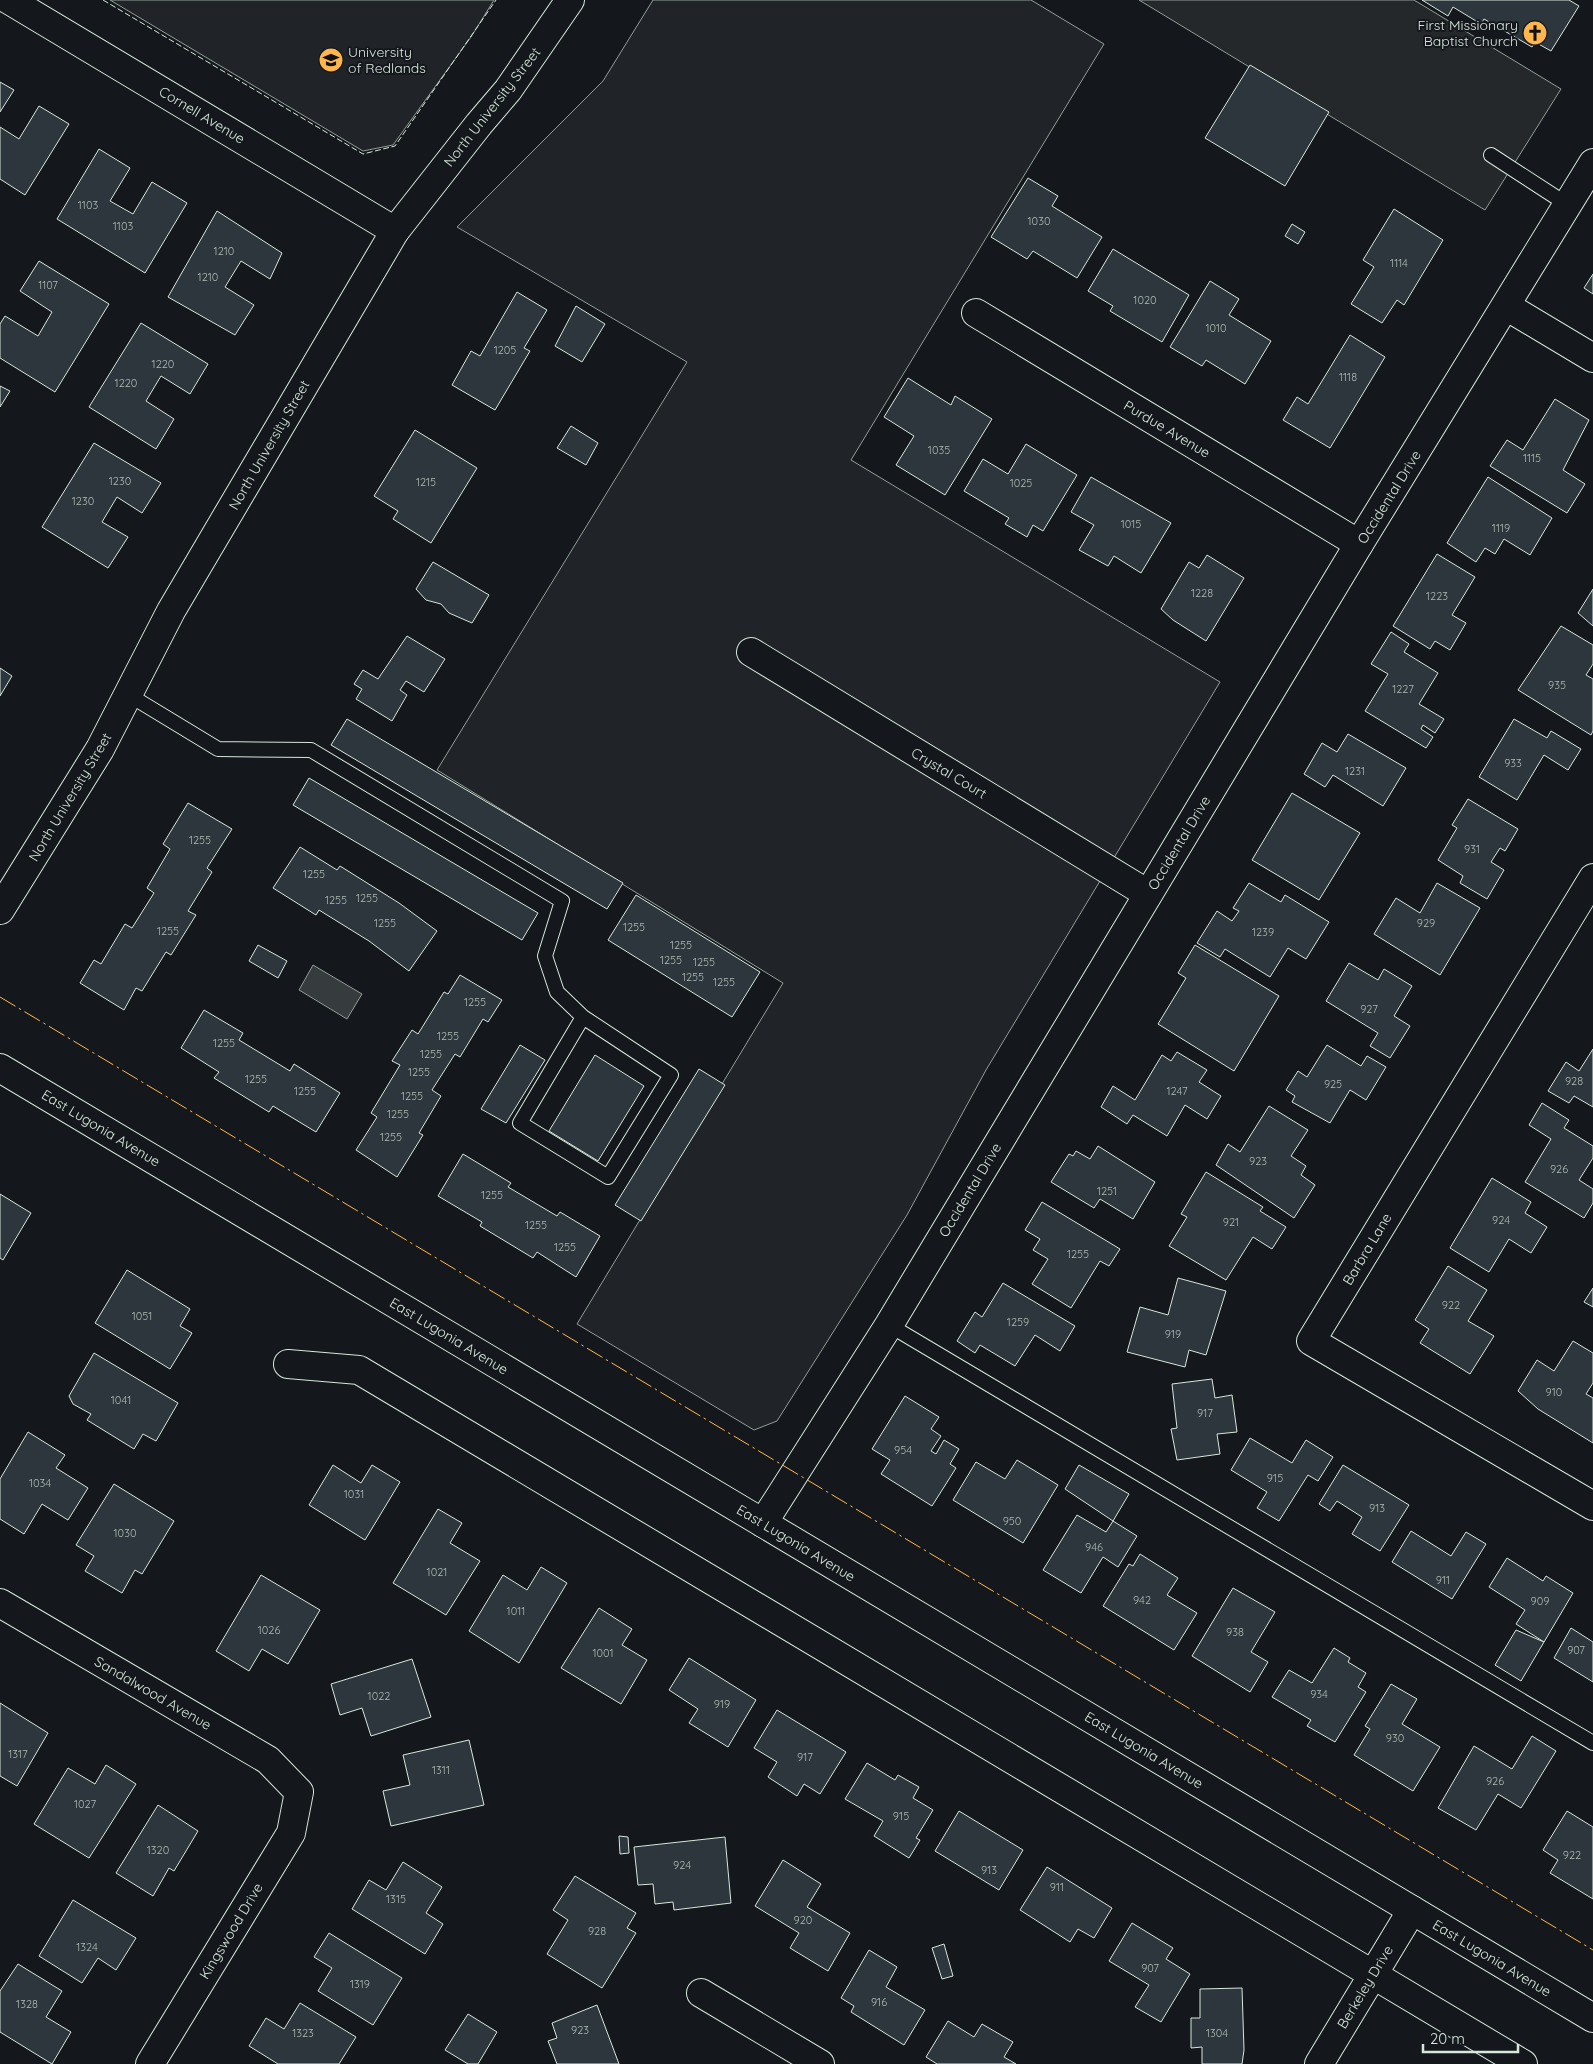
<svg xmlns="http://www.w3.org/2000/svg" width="1593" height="2064" font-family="Quicksand,sans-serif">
	<rect width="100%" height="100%" fill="#14181c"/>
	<g fill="#202428" stroke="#939e99">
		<path d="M110 0H494L471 37 393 145 363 151Z"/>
		<path d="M653 0H1031L1104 44 851 460 1220 682 986 1070 907 1215 777 1421 754 1430 577 1324 783 983 437 770 687 362 457 227 603 81Z"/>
	</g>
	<path fill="#24282b" stroke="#939e99" d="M1139 0H1414L1561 89 1485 210Z"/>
	<path fill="#363b3e" stroke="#939e99" d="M313 965 362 994 347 1019 299 990Z"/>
	<g fill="#2c363c" stroke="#d8e6dc">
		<path d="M1422 0H1569L1579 6 1551 51 1535 42 1532 47 1484 19 1481 24 1453 7 1448 16Z"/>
		<path d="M1250 65 1329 112 1285 186 1205 138Z"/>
		<path d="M0 82 14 90 0 112Z"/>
		<path d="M39 106 69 124 25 195 0 179V127L19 139Z"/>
		<path d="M99 149 130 168 110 201 133 214 152 182 187 203 145 273 57 219Z"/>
		<path d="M1028 178 1058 196 1052 206 1102 237 1077 278 1033 251 1027 259 991 237Z"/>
		<path d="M1394 209 1443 240 1404 305 1397 300 1382 323 1351 304 1374 267 1363 260Z"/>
		<path d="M217 211 282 253 270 279 241 261 225 287 254 305 235 335 168 297Z"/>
		<path d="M1292 224 1305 232 1298 244 1285 236Z"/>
		<path d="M1113 249 1189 295 1162 342 1110 311 1113 306 1088 291Z"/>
		<path d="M39 261 109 304 55 392 0 358V324L5 316 38 336 52 312 20 291Z"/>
		<path d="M1593 274V294L1584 288Z"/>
		<path d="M1210 281 1239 299 1229 315 1271 341 1245 384 1206 360 1202 366 1170 347Z"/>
		<path d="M517 292 547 310 524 348 530 351 495 410 452 385 471 351 480 356Z"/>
		<path d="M576 306 605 324 582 362 555 346Z"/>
		<path d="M141 323 208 364 190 394 161 376 146 401 174 419 156 449 89 407Z"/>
		<path d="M1350 335 1385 357 1330 448 1283 420 1297 397 1308 404Z"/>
		<path d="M908 378 951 405 955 396 992 419 945 495 896 465 914 436 884 417Z"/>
		<path d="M0 386 10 391 0 407Z"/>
		<path d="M1555 399 1589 420 1563 470 1585 484 1567 513 1490 466 1507 440 1523 450Z"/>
		<path d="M571 426 598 443 586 465 557 448Z"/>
		<path d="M415 430 477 468 431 543 393 519 398 511 374 496Z"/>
		<path d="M94 443 161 483 142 513 117 497 102 522 128 537 108 568 42 527Z"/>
		<path d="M1026 444 1077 475 1043 531 1033 525 1027 537 1005 524 1009 518 964 491 983 459 1008 474Z"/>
		<path d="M1091 477 1171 523 1141 573 1114 556 1108 566 1079 550 1094 525 1071 512Z"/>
		<path d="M1488 477 1552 518 1530 555 1504 539 1495 554 1485 548 1476 562 1447 543Z"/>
		<path d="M1437 554 1475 577 1452 615 1466 623 1450 650 1435 641 1430 649 1393 626Z"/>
		<path d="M1207 555 1244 578 1206 641 1173 620 1161 609 1189 562 1199 568Z"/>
		<path d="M433 562 489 595 472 623 449 613 441 604 426 600 416 589Z"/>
		<path d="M1593 589V626L1578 613Z"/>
		<path d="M1561 626 1593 645V664L1586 675 1593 679V731L1591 735 1518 690Z"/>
		<path d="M1391 632 1409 644 1404 652 1438 673 1419 704 1444 719 1435 733 1423 725 1421 729 1433 737 1426 748 1365 711 1388 674 1371 664Z"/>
		<path d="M407 636 445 659 424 692 406 681 400 690 407 695 392 721 356 699 362 689 354 684 363 670 378 679Z"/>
		<path d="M0 668 12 676 0 696Z"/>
		<path d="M347 719 623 883 607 909 331 745Z"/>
		<path d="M1514 719 1547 738 1551 731 1581 749 1568 770 1544 755 1517 800 1479 777Z"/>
		<path d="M1348 734 1406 768 1383 806 1333 775 1325 787 1304 774 1322 743 1337 752Z"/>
		<path d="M309 778 538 913 522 940 293 805Z"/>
		<path d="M1292 793 1360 833 1319 900 1252 860Z"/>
		<path d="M1468 799 1518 829 1505 851 1500 848 1491 862 1504 870 1487 899 1460 883 1463 876 1438 860 1457 828 1452 825Z"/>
		<path d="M188 803 232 829 207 868 212 872 188 911 196 915 171 955 166 952 142 991 136 988 124 1010 80 983 94 960 101 964 125 924 132 928 154 893 147 888 170 849 163 844Z"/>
		<path d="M300 847 337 870 340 866 399 903 437 931 409 971 369 941 319 910 316 915 273 888Z"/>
		<path d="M1249 883 1281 902 1285 895 1329 922 1306 959 1288 948 1270 977 1225 949 1220 957 1197 943 1217 911 1232 921 1239 911 1233 908Z"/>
		<path d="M1437 883 1480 908 1440 975 1374 934 1396 898 1420 913Z"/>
		<path d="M636 895 760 972 732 1017 608 940Z"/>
		<path d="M258 945 287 961 278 978 249 961Z"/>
		<path d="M1195 945 1279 996 1234 1071 1158 1024 1186 978 1178 973Z"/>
		<path d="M1349 963 1378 980 1384 969 1412 986 1394 1016 1410 1026 1390 1058 1370 1046 1378 1033 1326 1001Z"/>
		<path d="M460 975 502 1000 488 1022 483 1019 460 1057 455 1054 432 1090 441 1096 419 1133 423 1135 397 1177 356 1150 377 1117 371 1113 400 1065 392 1061 412 1030 418 1034 444 992 448 994Z"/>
		<path d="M204 1010 243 1033 239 1040 290 1071 294 1064 340 1093 316 1132 273 1106 269 1112 214 1078 219 1072 181 1048Z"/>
		<path d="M520 1045 545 1060 506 1123 481 1109Z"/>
		<path d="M1327 1045 1361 1066 1367 1056 1386 1067 1366 1100 1350 1090 1330 1123 1292 1102 1295 1096 1286 1090 1298 1071 1307 1077Z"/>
		<path d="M1593 1049V1107L1574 1096 1569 1103 1548 1091 1566 1062 1579 1071Z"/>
		<path d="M1177 1052 1207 1070 1199 1082 1221 1096 1207 1119 1185 1105 1167 1136 1133 1115 1127 1124 1101 1107 1113 1086 1135 1100 1162 1055 1171 1061Z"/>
		<path d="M595 1055 644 1086 598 1161 549 1131Z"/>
		<path d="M699 1069 725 1085 641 1221 615 1205Z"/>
		<path d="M1542 1103 1569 1120 1564 1128 1593 1146V1158L1579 1180 1593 1189V1203L1584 1218 1525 1182 1551 1139 1529 1125Z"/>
		<path d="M1269 1106 1308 1130 1291 1156 1306 1166 1301 1175 1315 1185 1294 1218 1216 1165 1228 1144 1240 1152Z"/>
		<path d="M1098 1146 1155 1182 1133 1219 1100 1199 1094 1208 1051 1182 1069 1154 1073 1156 1076 1151 1090 1159Z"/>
		<path d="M463 1154 511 1183 508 1187 557 1216 560 1212 600 1236 576 1277 537 1252 533 1258 480 1226 482 1222 438 1196Z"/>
		<path d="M1206 1172 1263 1207 1260 1211 1286 1227 1272 1249 1253 1237 1226 1280 1169 1246 1187 1217 1181 1214Z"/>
		<path d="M1492 1178 1531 1202 1525 1213 1547 1227 1531 1253 1509 1239 1489 1272 1450 1248Z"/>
		<path d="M0 1194 31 1213 3 1260 0 1258Z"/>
		<path d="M1042 1202 1120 1249 1109 1266 1100 1261 1071 1308 1032 1284 1048 1259 1033 1250 1040 1239 1025 1230Z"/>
		<path d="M1448 1266 1487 1290 1468 1321 1494 1336 1470 1374 1420 1343 1429 1329 1415 1320Z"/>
		<path d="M127 1270 190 1309 180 1326 192 1333 170 1369 95 1323Z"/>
		<path d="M1178 1278 1226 1291 1206 1355 1189 1350 1185 1367 1127 1352 1140 1307 1168 1315Z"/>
		<path d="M1003 1283 1075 1326 1060 1351 1035 1335 1015 1366 980 1345 975 1353 957 1341 975 1312 982 1317Z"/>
		<path d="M1593 1288V1307L1584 1302Z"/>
		<path d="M1573 1341 1593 1353V1383L1586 1394 1593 1398V1443L1538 1409 1518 1391 1537 1360 1554 1371Z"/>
		<path d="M94 1353 178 1403 156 1441 143 1434 134 1449 87 1420 91 1414 73 1404 69 1396Z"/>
		<path d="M1212 1379 1215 1398 1232 1395 1237 1432 1217 1434 1220 1454 1177 1460 1171 1429 1177 1428 1172 1384Z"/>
		<path d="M905 1396 939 1417 931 1429 941 1436 931 1451 936 1454 944 1440 959 1449 950 1464 956 1468 932 1506 881 1474 890 1460 872 1449Z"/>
		<path d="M28 1432 65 1455 56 1468 88 1488 68 1520 42 1504 24 1534 0 1519V1479Z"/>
		<path d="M1250 1438 1292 1463 1306 1440 1333 1457 1318 1481 1308 1475 1279 1521 1257 1508 1267 1492 1231 1470Z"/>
		<path d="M1017 1460 1058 1485 1023 1543 953 1500 976 1462 1005 1479Z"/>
		<path d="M333 1465 361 1483 372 1465 400 1482 365 1540 309 1505Z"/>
		<path d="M1079 1465 1129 1494 1113 1521 1065 1489Z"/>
		<path d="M1343 1465 1409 1505 1380 1551 1352 1534 1362 1517 1337 1501 1330 1511 1319 1504Z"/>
		<path d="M114 1484 174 1521 142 1574 135 1570 122 1593 85 1571 94 1556 76 1545Z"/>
		<path d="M438 1509 462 1523 450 1543 480 1561 446 1615 393 1583Z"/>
		<path d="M1077 1515 1106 1532 1113 1521 1137 1536 1118 1567 1103 1557 1081 1593 1043 1570Z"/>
		<path d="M1411 1531 1451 1556 1466 1532 1486 1544 1452 1599 1392 1562Z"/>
		<path d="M1140 1554 1178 1578 1167 1595 1197 1613 1174 1650 1103 1606 1129 1564 1133 1566Z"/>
		<path d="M1507 1558 1543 1581 1546 1576 1573 1593 1544 1642 1516 1624 1525 1610 1489 1587Z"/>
		<path d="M541 1567 567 1583 519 1663 469 1631 503 1575 527 1590Z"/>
		<path d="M261 1575 320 1610 288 1664 262 1649 249 1671 216 1651Z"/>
		<path d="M1233 1588 1275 1612 1251 1652 1268 1662 1250 1692 1192 1656Z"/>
		<path d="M599 1608 632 1629 622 1645 647 1660 621 1704 561 1668Z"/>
		<path d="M1571 1628 1593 1642V1682L1554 1658Z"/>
		<path d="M1516 1630 1544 1642 1521 1681 1495 1665Z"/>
		<path d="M1334 1648 1350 1658 1348 1662 1366 1673 1358 1687 1366 1692 1335 1742 1307 1726 1311 1720 1272 1697 1289 1670 1312 1683Z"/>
		<path d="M689 1658 756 1700 728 1747 689 1723 698 1709 669 1690Z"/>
		<path d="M412 1659 431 1717 371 1736 362 1708 340 1715 331 1684Z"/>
		<path d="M1391 1684 1417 1699 1402 1724 1440 1747 1413 1791 1354 1755 1370 1729 1365 1726Z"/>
		<path d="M0 1703 48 1733 17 1786 0 1776Z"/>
		<path d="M777 1710 846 1752 820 1794 804 1784 797 1796 768 1777 777 1762 754 1748Z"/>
		<path d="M1532 1736 1556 1751 1521 1808 1498 1794 1476 1830 1438 1808 1474 1746 1512 1769Z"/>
		<path d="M469 1740 484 1805 391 1826 383 1791 410 1785 403 1755Z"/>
		<path d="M867 1763 895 1780 898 1775 919 1787 913 1798 933 1810 916 1838 920 1840 909 1858 874 1836 883 1821 845 1799Z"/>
		<path d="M106 1765 136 1784 89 1858 34 1824 68 1768 95 1784Z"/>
		<path d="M158 1805 198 1831 174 1871 169 1868 153 1896 116 1873Z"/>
		<path d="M959 1811 1023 1850 999 1890 935 1851Z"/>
		<path d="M1567 1811 1593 1827V1899L1550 1873 1558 1860 1543 1850Z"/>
		<path d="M619 1836 628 1837 629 1853 620 1854Z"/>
		<path d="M725 1837 731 1903 674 1910 673 1902 655 1904 653 1884 638 1885 634 1847Z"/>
		<path d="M783 1860 821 1884 807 1907 850 1933 828 1971 790 1948 799 1933 755 1906Z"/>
		<path d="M403 1862 442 1887 426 1913 443 1924 425 1954 352 1909 369 1880 386 1890Z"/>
		<path d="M1047 1867 1112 1908 1094 1938 1078 1929 1070 1942 1020 1910Z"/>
		<path d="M575 1876 636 1913 627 1928 636 1933 602 1988 547 1954 568 1920 553 1910Z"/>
		<path d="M73 1900 136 1938 116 1970 98 1958 82 1983 39 1956Z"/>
		<path d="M1132 1923 1173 1948 1166 1959 1190 1974 1161 2022 1135 2007 1149 1985 1109 1961Z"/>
		<path d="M329 1933 402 1978 373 2025 318 1991 332 1968 314 1957Z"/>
		<path d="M944 1944 953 1976 942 1979 932 1948Z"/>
		<path d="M869 1950 897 1967 886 1987 925 2010 904 2045 851 2012 854 2006 841 1998Z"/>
		<path d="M18 1964 62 1991 46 2017 71 2032 52 2064 0 2032V1991Z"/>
		<path d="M1242 1988 1244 2050 1242 2064H1202V2047L1191 2048V2018H1200V1989Z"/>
		<path d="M300 2003 356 2037 339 2064H278L249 2046 266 2018 284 2029Z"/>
		<path d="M597 2005 619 2064H557L548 2041 557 2038 552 2023Z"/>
		<path d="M468 2014 497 2032 478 2064H468L445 2050Z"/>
		<path d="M948 2021 974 2037 982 2024 1013 2042 1004 2057 1016 2064H937L926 2057Z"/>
	</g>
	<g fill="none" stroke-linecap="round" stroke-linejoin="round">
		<defs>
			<g id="lane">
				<path d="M1491 155 1568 205"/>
				<path d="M129 695 218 749 311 750 562 901 545 956 557 992 583 1017 520 1123 608 1177 671 1075 583 1017"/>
				<path d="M889 1325 1593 1743"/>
			</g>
			<g id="street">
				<path d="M9 0 395 231"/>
				<path d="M1506 306 1593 358"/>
				<path d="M976 313 1359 544"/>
				<path d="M751 652 1148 894"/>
				<path d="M1593 878 1311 1341 1593 1506"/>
				<path d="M288 1364 359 1370 1523 2064"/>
				<path d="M763 1523 889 1325 1359 544 1593 163"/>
				<path d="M0 1603 268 1760 299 1792 291 1833 150 2064"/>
				<path d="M701 1993 820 2064"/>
				<path d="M1319 2064 1412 1910"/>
			</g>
			<g id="secondary">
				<path d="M0 910 100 749 171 611 395 231 479 124 508 90 570 0"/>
				<path d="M0 1068 1593 2018"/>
			</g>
		</defs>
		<use href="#lane" stroke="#d8e6dc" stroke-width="16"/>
		<use href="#street" stroke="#d8e6dc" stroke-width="30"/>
		<use href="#secondary" stroke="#d8e6dc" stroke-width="30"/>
		<use href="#lane" stroke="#14181c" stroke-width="14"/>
		<use href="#street" stroke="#14181c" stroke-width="28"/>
		<use href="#secondary" stroke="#14181c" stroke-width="28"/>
		<path stroke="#d8e6dc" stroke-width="1" stroke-dasharray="6 2.5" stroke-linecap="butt" d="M103 0 363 154 395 146 496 0"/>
		<path stroke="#ffb74d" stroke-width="1" stroke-dasharray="18 4 2.5 4" stroke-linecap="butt" d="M0 997 1593 1950"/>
	</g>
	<defs>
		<symbol id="church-disc" viewBox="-11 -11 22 22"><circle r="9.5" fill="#ffb74d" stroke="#14181c"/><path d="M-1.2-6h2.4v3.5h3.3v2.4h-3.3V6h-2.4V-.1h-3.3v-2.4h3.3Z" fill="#111"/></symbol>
		<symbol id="university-disc" viewBox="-11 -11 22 22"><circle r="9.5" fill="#ffb74d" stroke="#14181c"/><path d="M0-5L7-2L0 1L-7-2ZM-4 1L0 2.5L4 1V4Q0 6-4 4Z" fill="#111"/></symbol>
	</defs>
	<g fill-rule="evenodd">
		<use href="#church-disc" x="1521" y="19" width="28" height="28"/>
		<use href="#university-disc" x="317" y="46" width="28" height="28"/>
	</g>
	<g text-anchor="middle" stroke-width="4" stroke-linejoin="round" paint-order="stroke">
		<g font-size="11" fill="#adbab4">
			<text x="88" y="209">1103</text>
			<text x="1039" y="225">1030</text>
			<text x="123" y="230">1103</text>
			<text x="224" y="255">1210</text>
			<text x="1399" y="267">1114</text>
			<text x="208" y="281">1210</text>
			<text x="48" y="289">1107</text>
			<text x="1145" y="304">1020</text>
			<text x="1216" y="332">1010</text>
			<text x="505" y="354">1205</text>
			<text x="163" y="368">1220</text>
			<text x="1348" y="381">1118</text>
			<text x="126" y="387">1220</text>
			<text x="939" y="454">1035</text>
			<text x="1532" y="462">1115</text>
			<text x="120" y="485">1230</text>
			<text x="426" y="486">1215</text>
			<text x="1021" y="487">1025</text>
			<text x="83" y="505">1230</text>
			<text x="1131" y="528">1015</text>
			<text x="1501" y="532">1119</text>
			<text x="1202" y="597">1228</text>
			<text x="1437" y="600">1223</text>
			<text x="1557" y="689">935</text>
			<text x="1403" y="693">1227</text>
			<text x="1513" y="767">933</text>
			<text x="1355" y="775">1231</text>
			<text x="200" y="844">1255</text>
			<text x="1472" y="853">931</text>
			<text x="314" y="878">1255</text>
			<text x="367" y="902">1255</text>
			<text x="336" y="904">1255</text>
			<text x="385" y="927">1255</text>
			<text x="1426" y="927">929</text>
			<text x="634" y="931">1255</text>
			<text x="168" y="935">1255</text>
			<text x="1263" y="936">1239</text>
			<text x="681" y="949">1255</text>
			<text x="671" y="964">1255</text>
			<text x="704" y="966">1255</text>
			<text x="693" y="981">1255</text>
			<text x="724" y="986">1255</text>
			<text x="475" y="1006">1255</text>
			<text x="1369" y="1013">927</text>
			<text x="448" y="1040">1255</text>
			<text x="224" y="1047">1255</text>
			<text x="431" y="1058">1255</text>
			<text x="419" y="1076">1255</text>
			<text x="256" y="1083">1255</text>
			<text x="1574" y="1085">928</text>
			<text x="1333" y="1088">925</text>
			<text x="305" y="1095">1255</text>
			<text x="1177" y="1095">1247</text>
			<text x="412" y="1100">1255</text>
			<text x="398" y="1118">1255</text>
			<text x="391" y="1141">1255</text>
			<text x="1258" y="1165">923</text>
			<text x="1559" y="1173">926</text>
			<text x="1107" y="1195">1251</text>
			<text x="492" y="1199">1255</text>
			<text x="1501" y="1224">924</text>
			<text x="1231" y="1226">921</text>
			<text x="536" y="1229">1255</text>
			<text x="565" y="1251">1255</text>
			<text x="1078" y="1258">1255</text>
			<text x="1451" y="1309">922</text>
			<text x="142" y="1320">1051</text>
			<text x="1018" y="1326">1259</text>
			<text x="1173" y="1338">919</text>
			<text x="1554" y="1396">910</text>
			<text x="121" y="1404">1041</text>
			<text x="1205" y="1417">917</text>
			<text x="903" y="1454">954</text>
			<text x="1275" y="1482">915</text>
			<text x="40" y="1487">1034</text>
			<text x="354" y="1498">1031</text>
			<text x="1377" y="1512">913</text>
			<text x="1012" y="1525">950</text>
			<text x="125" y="1537">1030</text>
			<text x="1094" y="1551">946</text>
			<text x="437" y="1576">1021</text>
			<text x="1443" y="1584">911</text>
			<text x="1142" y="1604">942</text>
			<text x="1540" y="1605">909</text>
			<text x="516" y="1615">1011</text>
			<text x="269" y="1634">1026</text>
			<text x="1235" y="1636">938</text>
			<text x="1576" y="1654">907</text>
			<text x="603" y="1657">1001</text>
			<text x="1319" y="1698">934</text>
			<text x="379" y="1700">1022</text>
			<text x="722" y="1708">919</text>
			<text x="1395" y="1742">930</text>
			<text x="18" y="1758">1317</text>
			<text x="805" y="1761">917</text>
			<text x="441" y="1774">1311</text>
			<text x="1495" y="1785">926</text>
			<text x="85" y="1808">1027</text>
			<text x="901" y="1820">915</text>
			<text x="158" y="1854">1320</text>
			<text x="1572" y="1859">922</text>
			<text x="682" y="1869">924</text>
			<text x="989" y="1874">913</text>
			<text x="1057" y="1891">911</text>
			<text x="396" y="1903">1315</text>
			<text x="803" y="1924">920</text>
			<text x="597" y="1935">928</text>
			<text x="87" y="1951">1324</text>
			<text x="1150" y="1972">907</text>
			<text x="360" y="1988">1319</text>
			<text x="879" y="2006">916</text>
			<text x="27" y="2008">1328</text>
			<text x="580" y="2034">923</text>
			<text x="303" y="2037">1323</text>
			<text x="1217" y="2037">1304</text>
		</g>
		<g font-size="14" fill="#d8e6dc" stroke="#14181c" text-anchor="end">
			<text x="1518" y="30">First Missionary<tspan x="1518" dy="16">Baptist Church</tspan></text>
			<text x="348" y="57" text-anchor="start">University<tspan x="348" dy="16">of Redlands</tspan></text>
		</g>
		<g font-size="14" fill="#d8e6dc" stroke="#14181c">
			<text transform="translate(492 107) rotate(-52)" y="5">North University Street</text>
			<text transform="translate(202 115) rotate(31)" y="5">Cornell Avenue</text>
			<text transform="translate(1167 429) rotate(31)" y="5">Purdue Avenue</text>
			<text transform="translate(269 445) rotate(-60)" y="5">North University Street</text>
			<text transform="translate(1389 497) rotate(-58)" y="5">Occidental Drive</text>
			<text transform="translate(949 773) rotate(31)" y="5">Crystal Court</text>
			<text transform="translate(70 797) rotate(-59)" y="5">North University Street</text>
			<text transform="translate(1179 843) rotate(-59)" y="5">Occidental Drive</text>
			<text transform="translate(101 1128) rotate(31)" y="5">East Lugonia Avenue</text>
			<text transform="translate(970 1190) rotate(-59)" y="5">Occidental Drive</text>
			<text transform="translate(1367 1249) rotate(-59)" y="5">Barbra Lane</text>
			<text transform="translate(449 1336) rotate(31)" y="5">East Lugonia Avenue</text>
			<text transform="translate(796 1543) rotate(31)" y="5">East Lugonia Avenue</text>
			<text transform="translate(153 1693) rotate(30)" y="5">Sandalwood Avenue</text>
			<text transform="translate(1144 1750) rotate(31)" y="5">East Lugonia Avenue</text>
			<text transform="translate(231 1931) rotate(-59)" y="5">Kingswood Drive</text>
			<text transform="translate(1492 1958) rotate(31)" y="5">East Lugonia Avenue</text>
			<text transform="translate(1365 1987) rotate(-59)" y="5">Berkeley Drive</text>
		</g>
	</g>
	<path d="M1423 2044v8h95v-8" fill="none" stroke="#d8e6dc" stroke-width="2.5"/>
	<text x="1430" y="2044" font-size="15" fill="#d8e6dc" stroke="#14181c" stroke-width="4" paint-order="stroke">20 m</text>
</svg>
